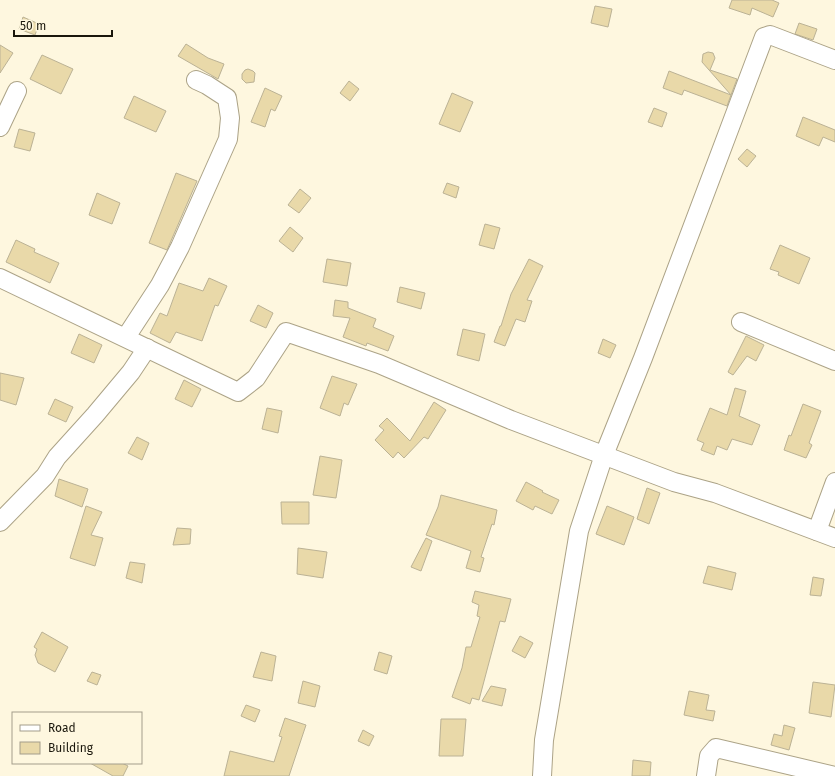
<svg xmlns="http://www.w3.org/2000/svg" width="835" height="776" font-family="'Fira Sans',sans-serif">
	<rect width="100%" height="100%" fill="#fef7df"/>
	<g fill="#e9d9a9" stroke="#bbb295">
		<path d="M732 0H772L779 3 773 17 752 8 750 15 729 8Z"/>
		<path d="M595 6 612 9 608 27 591 23Z"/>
		<path d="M23 17 39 24 35 35 19 29Z"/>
		<path d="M799 23 817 29 813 40 795 34Z"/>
		<path d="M186 44 208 58 224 64 218 79 178 56Z"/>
		<path d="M0 45 13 53 0 73Z"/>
		<path d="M708 52 713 53 715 58 710 70 737 79 731 95 702 62 703 54Z"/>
		<path d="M42 55 73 69 61 94 30 79Z"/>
		<path d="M248 69 253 71 255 73 254 82 246 83 242 79V74L245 70Z"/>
		<path d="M669 71 731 95 727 106 684 90 682 95 663 88Z"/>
		<path d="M349 81 359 89 350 101 340 93Z"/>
		<path d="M265 88 282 96 275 111 271 109 265 127 251 122Z"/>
		<path d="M452 93 473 102 460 132 439 124Z"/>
		<path d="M134 96 166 111 156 132 124 118Z"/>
		<path d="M654 108 667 113 662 127 648 122Z"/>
		<path d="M803 117 835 130V142L823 137 819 146 796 136Z"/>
		<path d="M19 129 35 133 30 151 14 147Z"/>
		<path d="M747 149 756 156 747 167 738 159Z"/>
		<path d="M176 173 197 181 167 250 149 243Z"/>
		<path d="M447 183 459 187 456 198 443 193Z"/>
		<path d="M300 189 311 198 299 213 288 205Z"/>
		<path d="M97 193 120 203 112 224 89 215Z"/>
		<path d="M485 224 500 228 494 249 479 245Z"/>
		<path d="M290 227 303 238 293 252 279 241Z"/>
		<path d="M16 240 35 249 34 252 59 263 50 283 6 262Z"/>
		<path d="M780 245 810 258 799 284 778 275 779 272 770 269Z"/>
		<path d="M327 259 351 263 347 286 323 282Z"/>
		<path d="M529 259 543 266 527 300 532 301 525 322 516 319 505 346 494 342 500 326H501L511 294Z"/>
		<path d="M209 278 227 286 218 306 215 305 202 341 176 332 170 343 150 333 160 313 167 316 179 283 203 291Z"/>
		<path d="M400 287 425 293 421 309 397 302Z"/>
		<path d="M335 300 348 302V308L376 319 373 327 394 336 388 351 367 343 366 346 343 337 350 318 333 316Z"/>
		<path d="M258 305 273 313 266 328 250 321Z"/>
		<path d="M463 329 485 334 479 361 457 355Z"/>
		<path d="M79 334 102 345 94 363 71 353Z"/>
		<path d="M746 336 764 345 756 361 747 356 733 375 728 372Z"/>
		<path d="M603 339 616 345 610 358 598 353Z"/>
		<path d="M0 373 24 378 16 405 0 400Z"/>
		<path d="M332 376 357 384 348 405 344 403 340 416 320 408Z"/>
		<path d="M184 380 201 389 192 407 175 399Z"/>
		<path d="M735 388 746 391 739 416 760 425 752 445 732 439 727 450 717 446 714 455 701 450 704 443 697 440 710 408 727 415Z"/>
		<path d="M55 399 73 407 66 422 48 414Z"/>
		<path d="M434 402 446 410 428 439 424 437 404 458 398 452 393 458 375 440 384 430 379 426 387 418 410 441Z"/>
		<path d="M803 404 821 411 809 443 812 445 806 458 784 450 789 435 791 436Z"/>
		<path d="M267 408 282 411 278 433 262 429Z"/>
		<path d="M137 437 149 443 142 460 128 453Z"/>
		<path d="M320 456 342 460 336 498 313 495Z"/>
		<path d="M59 479 88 489 82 507 55 496Z"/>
		<path d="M526 482 543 491 542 492 559 500 552 514 535 506 533 510 516 501Z"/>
		<path d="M647 488 660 493 649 524 637 519Z"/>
		<path d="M441 495 497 510 494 525 492 524 481 557 484 558 480 572 466 568 471 551 426 535 438 507Z"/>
		<path d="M281 502H309V524H282Z"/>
		<path d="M86 506 102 512 91 535 103 538 95 566 70 558Z"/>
		<path d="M607 506 634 517 624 545 596 534Z"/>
		<path d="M177 528 191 529 190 544 173 545Z"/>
		<path d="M426 538 432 541 421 571 411 567Z"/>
		<path d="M298 548 327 552 323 578 297 574Z"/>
		<path d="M130 562 145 564 142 583 126 578Z"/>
		<path d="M708 566 736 573 732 590 703 583Z"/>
		<path d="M813 577 824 579 821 596 810 595Z"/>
		<path d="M475 591 511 599 505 622 500 621 479 700 472 698 470 704 452 697 462 668 466 647H471L480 617 477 616 479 605 472 602Z"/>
		<path d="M42 632 68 647 55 672 38 663 35 655 37 649 34 647Z"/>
		<path d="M520 636 533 643 525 658 512 651Z"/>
		<path d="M261 652 276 656 272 681 253 677Z"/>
		<path d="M379 652 392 656 387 674 374 670Z"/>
		<path d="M92 672 101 675 97 685 87 681Z"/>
		<path d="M303 681 320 686 315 707 298 703Z"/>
		<path d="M813 682 835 685 831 717 809 713Z"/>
		<path d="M491 686 506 689 502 706 482 701Z"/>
		<path d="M689 691 709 695 706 710 715 711 713 721 684 715Z"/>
		<path d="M246 705 260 710 255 722 241 716Z"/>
		<path d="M285 718 306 725 289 776H224L230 751 274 762 282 737 279 736Z"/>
		<path d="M441 719H466L463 756H439Z"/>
		<path d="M784 725 795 728 789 750 771 745 774 734 782 736Z"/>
		<path d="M363 730 374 736 369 746 358 741Z"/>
		<path d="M633 760 651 762 650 776H632Z"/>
		<path d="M90 763H122L128 766 123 776H113Z"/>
	</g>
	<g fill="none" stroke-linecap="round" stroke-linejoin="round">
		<defs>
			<g id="minor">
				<path d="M0 127 17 91"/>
				<path d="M0 278 238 392 256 378 286 332 379 364 511 420 674 482 715 493 835 538"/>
				<path d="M741 322 835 361"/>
				<path d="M126 337 160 285 180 247 228 139 230 118 227 98 207 85 196 80"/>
				<path d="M0 522 45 476 57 457 95 415 131 372 147 348"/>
				<path d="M817 531 835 482"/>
				<path d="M542 776 544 740 579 531 604 455 643 358 764 37 770 35 835 60"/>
				<path d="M706 776 709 756 716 748 835 776"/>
			</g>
		</defs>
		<use href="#minor" stroke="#aca387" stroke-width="20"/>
		<use href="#minor" stroke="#fff" stroke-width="18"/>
	</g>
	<rect x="12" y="712" width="130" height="52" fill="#fef7df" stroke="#a39d8b"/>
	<rect x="20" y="725" width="20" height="6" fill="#ffffff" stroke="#a39d8b"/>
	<text x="48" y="732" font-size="12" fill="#1a170c">Road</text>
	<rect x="20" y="742" width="20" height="12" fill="#e9d9a9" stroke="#a39d8b"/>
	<text x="48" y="752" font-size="12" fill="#1a170c">Building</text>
	<path d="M14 30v6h98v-6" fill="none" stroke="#1a170c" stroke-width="2"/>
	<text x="20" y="30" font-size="12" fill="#1a170c" stroke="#fef7df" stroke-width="3" paint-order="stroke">50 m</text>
</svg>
